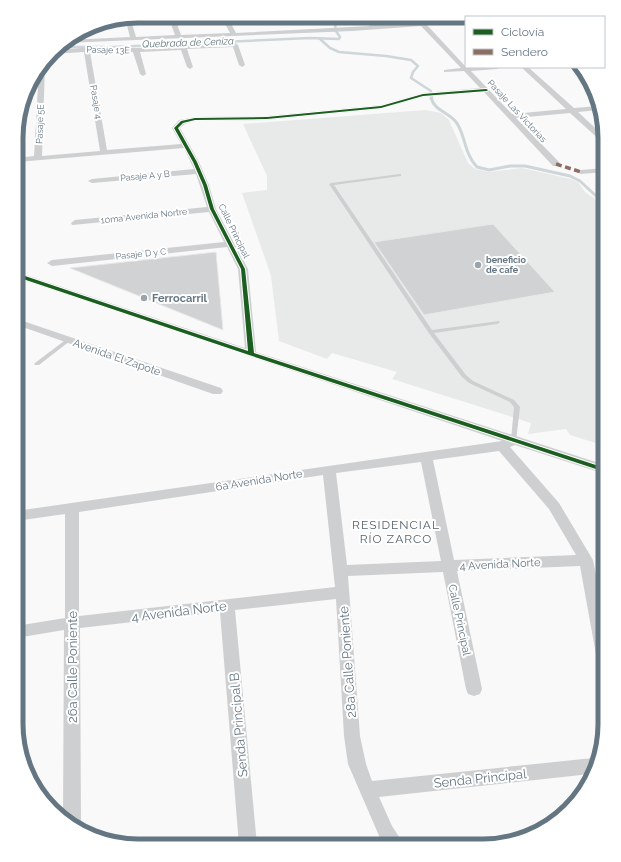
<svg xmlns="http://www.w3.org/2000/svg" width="621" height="862" font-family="Raleway,sans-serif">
	<rect width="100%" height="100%" fill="#f9f9f9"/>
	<path fill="#e8e9e9" d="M425 110 441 113 449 120 468 163 475 169 489 172 522 168 571 179 578 182 585 192 594 198 605 203V446L570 435 566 429 528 434 531 423 392 379 397 372 332 353 327 359 279 341 271 276 267 264 242 193 267 190V176L243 124Z"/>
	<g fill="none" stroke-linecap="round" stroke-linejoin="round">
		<g stroke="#ced6d9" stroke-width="2.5">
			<path d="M319 38 330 48 339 52 386 56 411 60 418 66 413 72 411 78 431 91 432 99"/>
			<path d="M57 47H114L310 38 339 39 340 37 336 31 335 24 326 17"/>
		</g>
		<path stroke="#ced6d9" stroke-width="3" d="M431 98C435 111 448 112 456 122 465 133 464 154 477 167L489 170 510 166H525L570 176 580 181 595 195 605 200"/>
	</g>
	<g fill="#d0d2d3" stroke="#e8e8e8">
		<path d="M493 224 555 292 424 315 374 242Z"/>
		<path d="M216 252 223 330 70 268Z"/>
	</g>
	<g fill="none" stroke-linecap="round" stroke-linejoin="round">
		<g fill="#cecfd0" fill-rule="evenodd">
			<path d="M400 174H401V176L334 185 432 330 499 321 500 322 499 323 497 324 434 333 466 375 473 381 514 400 520 407 516 441H512L511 440 514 407 510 402 469 383 462 377 428 332 329 184 331 183Z"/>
			<path d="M68 338 70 339 71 340 70 341 39 365H35L34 364 35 363Z"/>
		</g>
		<g fill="#cecfd0" fill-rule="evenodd">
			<path d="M168 16H174L181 35 230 33 221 16H227L236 33 370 26 357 17H363L378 25 418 23 417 21 420 19 424 22 466 19V23L427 25 466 67H500L497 69 471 71 512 114 566 109 521 67H528L574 108 598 106 599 110 578 112 604 136 605 142H602L570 113 516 118 559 162 560 164 556 166H553L484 92 423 97 381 109 267 120 195 121 185 124 180 128 199 162 209 185 216 209 248 269 256 352 605 465V474L515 445 510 447 559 503 593 560 605 620V667L600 665 597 660 580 566 457 571 482 689 480 694 474 696 468 694 466 689 443 572 348 576 360 736 366 764 372 781 593 758 596 759 590 774 379 797 392 826 405 846H385L380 838 348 764 344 736 336 599 235 610 257 845H239L220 612 80 628 81 826 80 829 70 825 63 817 64 630 16 638V626L65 618V514L16 521V511L502 441 17 278V272L245 348 238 269 227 247 52 266 47 263 52 260 224 242 209 212 72 225 71 223 75 220 207 207 196 174 92 183 88 181 92 179 194 169 184 148 17 162V158L34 156 39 69 43 64 45 66 42 156 100 151 84 52 52 54 55 50 81 48H136L235 43 238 45 245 65 242 67 239 65 233 47 187 49 193 67 190 69 187 67 181 50 140 52 146 74 143 76 140 74 133 52H90L107 150 181 144 172 128 179 120 195 117 267 116 381 105 423 93 480 88 464 71 444 72V70L461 68 421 26 352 31 64 43 68 40 130 37 125 18 130 17 136 37 175 35ZM499 451 549 509 576 555 454 560 433 460ZM421 462 441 561 347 565 336 473ZM323 475 335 587 79 616V512Z"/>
			<path d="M605 168V172L581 174 577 172 581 170Z"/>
			<path d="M17 319 221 388 223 391 221 394H213L17 325Z"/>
		</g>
		<path stroke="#8d6e63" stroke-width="3.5" stroke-dasharray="6 3.5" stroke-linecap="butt" d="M556 164 581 172"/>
		<defs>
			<path id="cycleway" d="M486 89 488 90 487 91 423 96 381 108 267 119 195 120 183 123 178 128 197 162 207 185 214 209 245 269 254 353 605 468V472L249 355 17 277V274H19L248 351 241 269 210 209 203 185 193 162 174 128 181 121 195 118 267 117 381 106 423 94Z"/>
		</defs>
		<use href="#cycleway" stroke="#fff" stroke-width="2"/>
		<use href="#cycleway" fill="#1b5e20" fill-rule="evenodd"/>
	</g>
	<g fill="#99a4ac" stroke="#fff" stroke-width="1.5">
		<circle cx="478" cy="265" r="4"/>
		<circle cx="144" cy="298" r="4"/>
	</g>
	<g text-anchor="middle" stroke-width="4" stroke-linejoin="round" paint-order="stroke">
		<g font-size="9" fill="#657683" stroke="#fff">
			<text transform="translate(108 50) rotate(1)" y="3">Pasaje 13E</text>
			<text transform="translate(96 102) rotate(81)" y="3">Pasaje 4</text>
			<text transform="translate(517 111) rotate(47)" y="3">Pasaje Las Victorias</text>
			<text transform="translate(40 124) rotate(-88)" y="3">Pasaje 5E</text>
			<text transform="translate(145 176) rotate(-5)" y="3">Pasaje A y B</text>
			<text transform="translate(144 216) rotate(-6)" y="3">10ma Avenida Nortre</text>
			<text transform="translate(234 231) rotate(64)" y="3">Calle Principal</text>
			<text transform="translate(141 254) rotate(-6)" y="3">Pasaje D y C</text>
		</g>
		<g font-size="9" font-weight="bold" fill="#657683" stroke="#fff" text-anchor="start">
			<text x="486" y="263">beneficio<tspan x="486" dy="10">de cafe</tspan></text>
		</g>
		<g font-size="10" font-style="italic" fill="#60757c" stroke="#fff">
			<text transform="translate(188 42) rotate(-2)" y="4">Quebrada de Ceniza</text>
		</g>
		<g font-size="11" font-weight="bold" fill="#657683" stroke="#fff" text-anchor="start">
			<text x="152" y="302">Ferrocarril</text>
		</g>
		<g font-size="11" fill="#657683" stroke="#fff">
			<text transform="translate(117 357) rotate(19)" y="4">Avenida El Zapote</text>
			<text transform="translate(259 480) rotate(-9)" y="4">6a Avenida Norte</text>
			<text transform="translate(500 564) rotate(-3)" y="4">4 Avenida Norte</text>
			<text transform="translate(460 620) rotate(78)" y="4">Calle Principal</text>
		</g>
		<g font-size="12" letter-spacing="1" fill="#57646e" stroke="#fff">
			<text x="396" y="529">RESIDENCIAL<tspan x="396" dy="14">RÍO ZARCO</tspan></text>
		</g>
		<g font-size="13" fill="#657683" stroke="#fff">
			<text transform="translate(179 611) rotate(-7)" y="5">4 Avenida Norte</text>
			<text transform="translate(347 662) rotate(-94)" y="5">28a Calle Poniente</text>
			<text transform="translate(72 667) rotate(-90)" y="5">26a Calle Poniente</text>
			<text transform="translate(238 725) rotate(-95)" y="5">Senda Principal B</text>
			<text transform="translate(480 778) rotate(-6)" y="5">Senda Principal</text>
		</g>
	</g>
	<path d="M0 0H621V862H0ZM138 23H483A115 115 0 0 1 598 138V724A115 115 0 0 1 483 839H138A115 115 0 0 1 23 724V138A115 115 0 0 1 138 23Z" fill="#fff" fill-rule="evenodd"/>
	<path fill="none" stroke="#657683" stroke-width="5" d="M138 23H483A115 115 0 0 1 598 138V724A115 115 0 0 1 483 839H138A115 115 0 0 1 23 724V138A115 115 0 0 1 138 23Z"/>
	<rect x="465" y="16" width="140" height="52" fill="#ffffff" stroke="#c1c8cd"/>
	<rect x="473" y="29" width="20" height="6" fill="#1b5e20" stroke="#c1c8cd"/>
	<text x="501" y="36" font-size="12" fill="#657683">Ciclovía</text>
	<rect x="473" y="49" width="20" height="6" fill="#8d6e63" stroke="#c1c8cd"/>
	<text x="501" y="56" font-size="12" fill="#657683">Sendero</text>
</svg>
